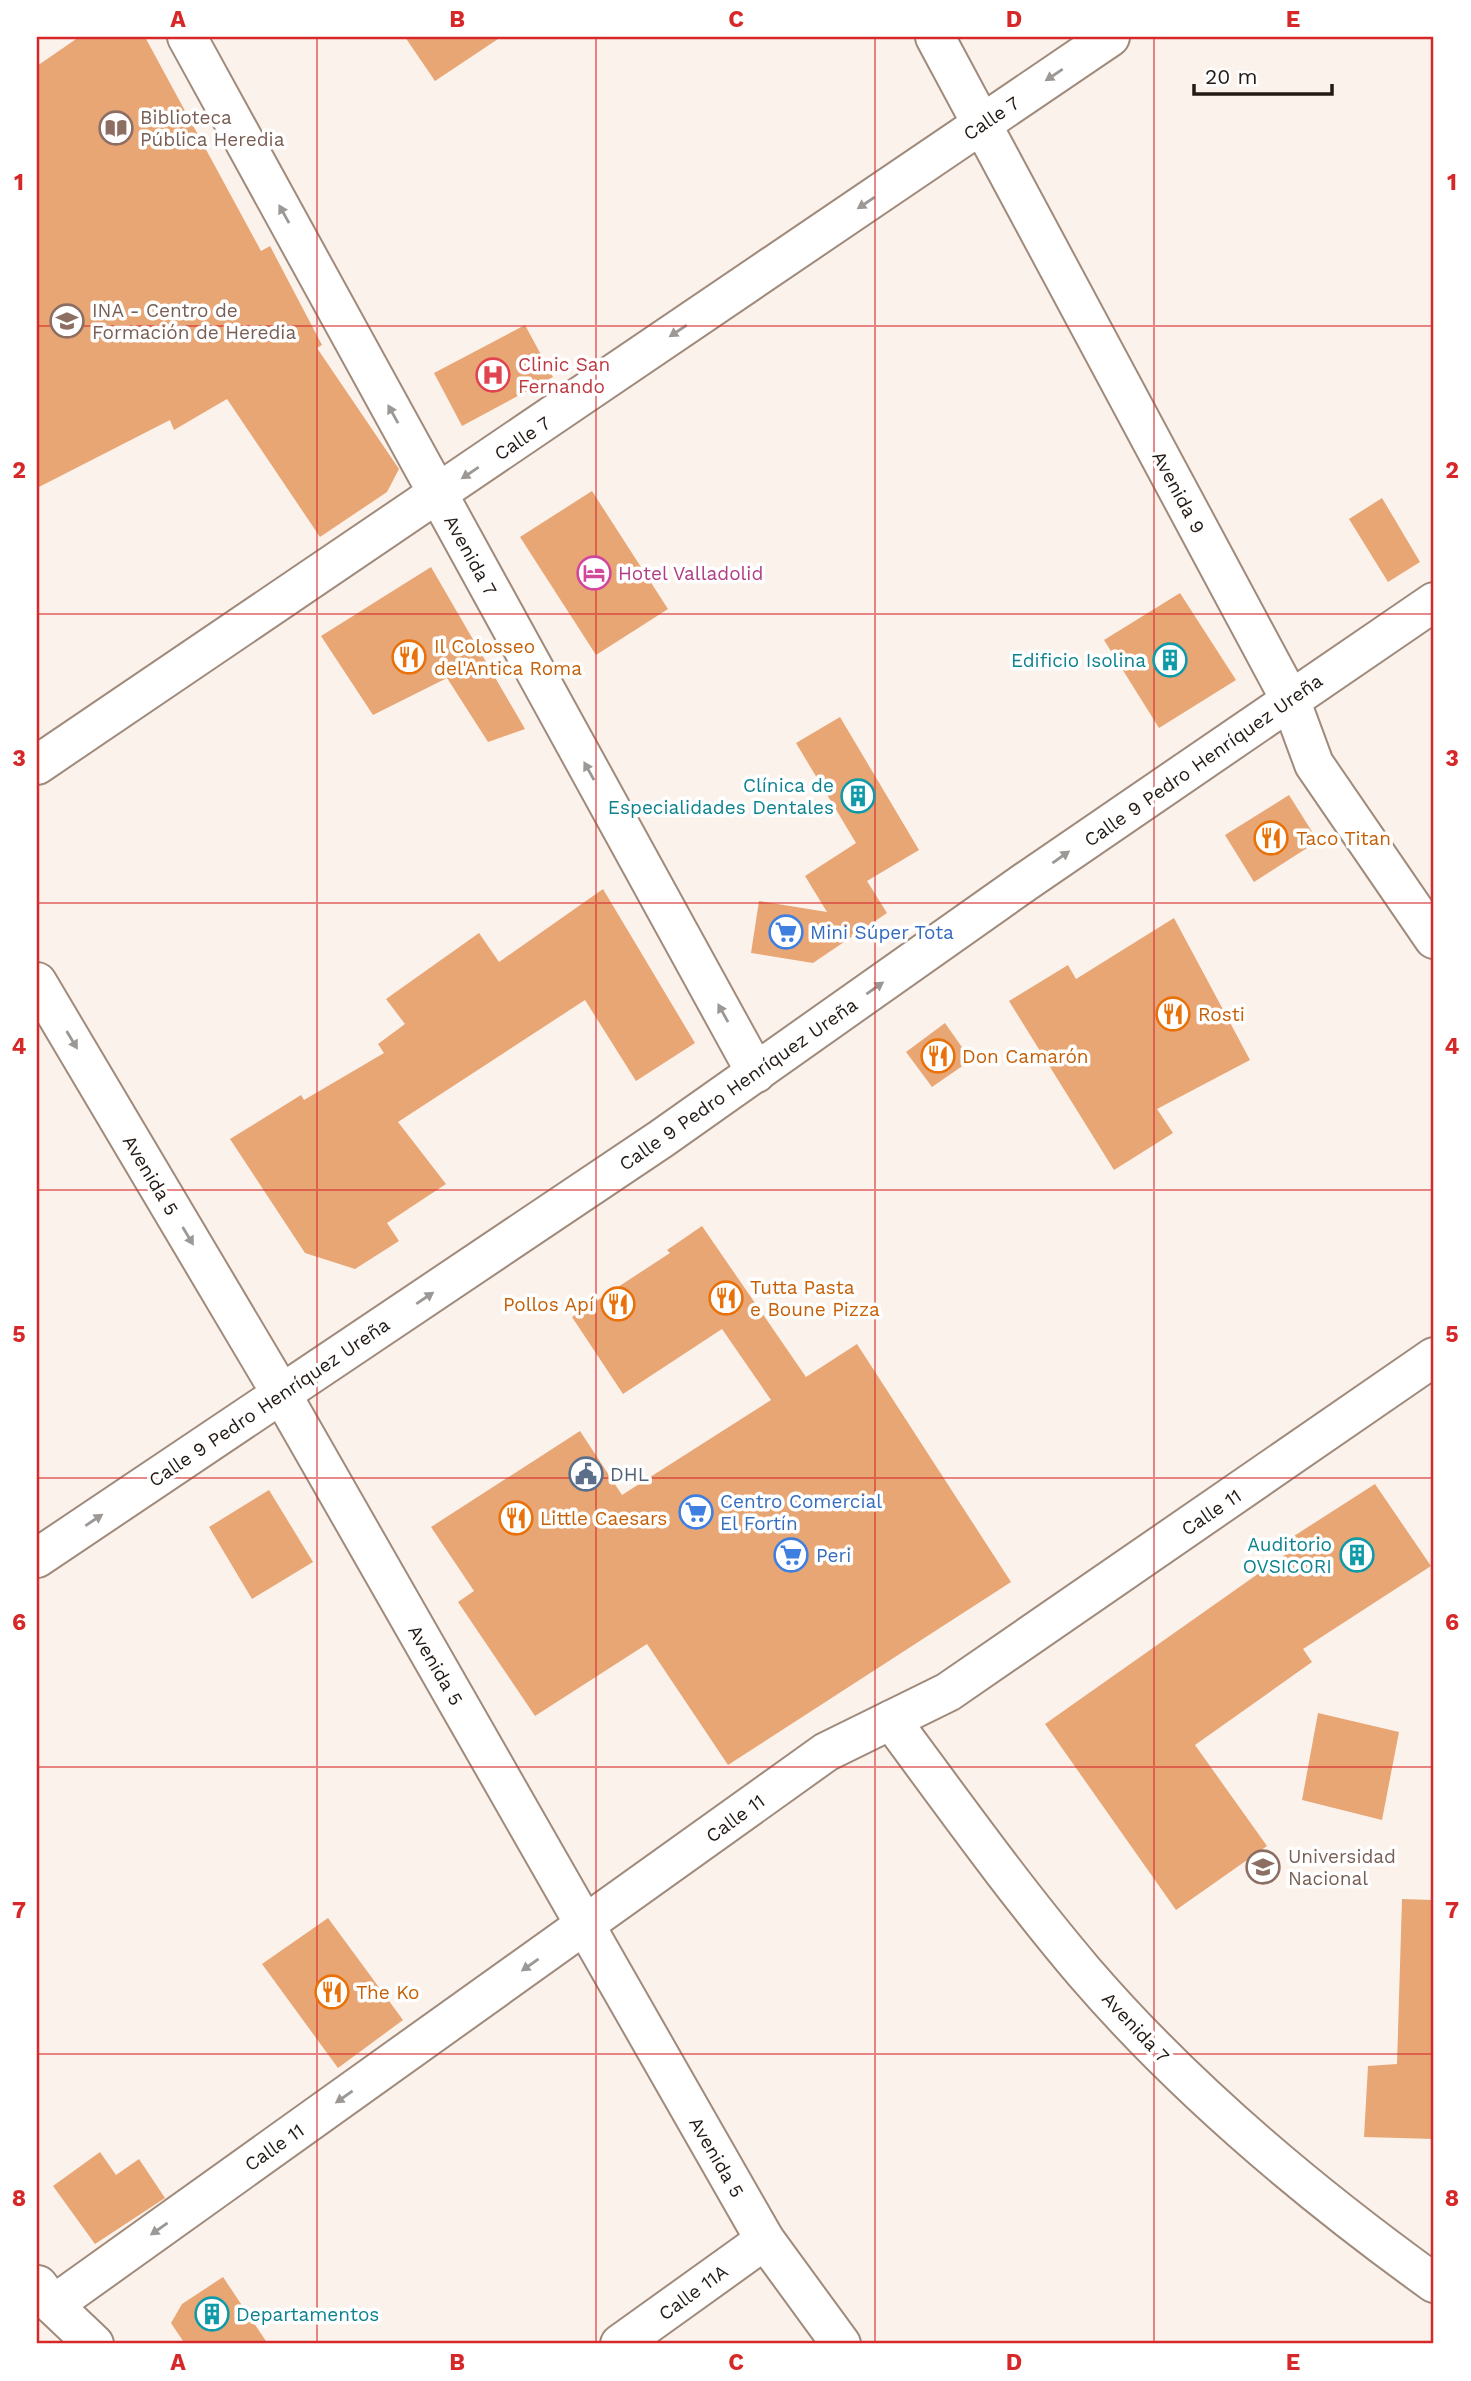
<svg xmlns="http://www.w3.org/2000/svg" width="1471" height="2381" font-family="'Work Sans',sans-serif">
	<rect width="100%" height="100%" fill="#fcf2ec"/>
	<g fill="#e8a675">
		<path d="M79 37H145L261 251 270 246 322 345 317 348 399 469 387 492 320 537 227 399 174 430 170 420 37 488V66Z"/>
		<path d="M405 37H501L435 81Z"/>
		<path d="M525 325 553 377 462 426 434 373Z"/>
		<path d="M592 491 668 609 596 655 520 537Z"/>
		<path d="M1382 498 1420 562 1388 582 1349 519Z"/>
		<path d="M431 567 525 729 488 742 447 678 373 715 321 636Z"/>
		<path d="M1180 593 1236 680 1159 728 1104 640Z"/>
		<path d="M840 717 919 850 867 881 887 913 813 963 751 953 759 901 827 912 805 876 856 843 796 743Z"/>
		<path d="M1289 795 1318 841 1254 882 1225 835Z"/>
		<path d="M603 889 695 1043 636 1081 585 1000 398 1122 446 1184 387 1223 399 1241 355 1269 305 1253 230 1139 301 1095 304 1100 384 1053 378 1044 405 1024 386 999 479 933 499 962Z"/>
		<path d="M1174 918 1250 1060 1157 1109 1173 1133 1114 1170 1009 1001 1068 965 1076 979Z"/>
		<path d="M945 1023 971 1060 932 1087 906 1052Z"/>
		<path d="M702 1226 806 1377 857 1344 1011 1582 728 1765 647 1644 535 1716 458 1602 474 1591 431 1527 580 1431 622 1495 771 1400 722 1329 623 1394 572 1317 670 1253 667 1250Z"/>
		<path d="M1375 1484 1431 1566 1303 1649 1312 1662 1195 1745 1267 1846 1176 1910 1045 1724 1289 1552 1283 1543Z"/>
		<path d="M269 1490 313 1562 252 1599 209 1527Z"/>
		<path d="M1318 1713 1399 1732 1382 1820 1302 1800Z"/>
		<path d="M1402 1899 1434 1900V2139L1364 2137 1368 2066 1397 2064Z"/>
		<path d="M328 1918 403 2020 338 2068 262 1964Z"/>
		<path d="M100 2152 116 2175 139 2159 165 2198 95 2244 53 2186Z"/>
		<path d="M223 2277 268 2344H185L171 2323 182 2304Z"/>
	</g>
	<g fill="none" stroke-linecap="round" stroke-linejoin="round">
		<defs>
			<g id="street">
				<path d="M187 37 756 1073"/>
				<path d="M1290 699 1314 764 1434 939"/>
				<path d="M37 982 282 1395 765 2240 841 2344"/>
				<path d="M891 1720C954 1805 1016 1892 1085 1973 1186 2090 1309 2193 1434 2283"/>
				<path d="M38 2285 53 2305 94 2344"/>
				<path d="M53 2305 826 1752 948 1692 1434 1357"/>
				<path d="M620 2344 765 2240"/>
			</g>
			<g id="secondary">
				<path d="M935 37 1290 699"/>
				<path d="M37 765 1110 37"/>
				<path d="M37 1558 661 1139 1025 882 1434 602"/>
			</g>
		</defs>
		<use href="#street" stroke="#a08a7a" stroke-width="42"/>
		<use href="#secondary" stroke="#a08a7a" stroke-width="42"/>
		<use href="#street" stroke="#fff" stroke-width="38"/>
		<use href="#secondary" stroke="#fff" stroke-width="38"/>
	</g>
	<defs><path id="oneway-solid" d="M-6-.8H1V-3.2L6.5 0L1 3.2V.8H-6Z" transform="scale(1.75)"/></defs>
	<g fill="#9c9895">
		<use href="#oneway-solid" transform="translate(1054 75) rotate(146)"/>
		<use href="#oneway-solid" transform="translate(866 203) rotate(146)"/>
		<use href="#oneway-solid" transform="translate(284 214) rotate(-119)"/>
		<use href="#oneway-solid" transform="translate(678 331) rotate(146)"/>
		<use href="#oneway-solid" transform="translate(393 414) rotate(-119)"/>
		<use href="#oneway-solid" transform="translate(470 473) rotate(146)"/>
		<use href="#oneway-solid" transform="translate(589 771) rotate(-119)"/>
		<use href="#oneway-solid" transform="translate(1061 857) rotate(-35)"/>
		<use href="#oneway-solid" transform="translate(875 988) rotate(-35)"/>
		<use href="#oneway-solid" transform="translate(723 1013) rotate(-119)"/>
		<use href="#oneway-solid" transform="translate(72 1040) rotate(59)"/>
		<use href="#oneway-solid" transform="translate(188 1236) rotate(59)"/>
		<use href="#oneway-solid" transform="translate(425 1298) rotate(-34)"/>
		<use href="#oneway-solid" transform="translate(94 1520) rotate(-34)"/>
		<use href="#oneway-solid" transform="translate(530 1965) rotate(145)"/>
		<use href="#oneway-solid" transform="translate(344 2097) rotate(145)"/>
		<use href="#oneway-solid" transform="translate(159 2229) rotate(145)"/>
	</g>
	<path fill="none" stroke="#d62828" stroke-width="2" stroke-opacity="0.55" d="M317 37V2344M596 37V2344M875 37V2344M1154 37V2344M37 326H1434M37 614H1434M37 903H1434M37 1190H1434M37 1478H1434M37 1767H1434M37 2054H1434"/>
	<defs>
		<symbol id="library-ring" viewBox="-11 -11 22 22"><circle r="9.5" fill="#fff" stroke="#8d6e63" stroke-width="1.5"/><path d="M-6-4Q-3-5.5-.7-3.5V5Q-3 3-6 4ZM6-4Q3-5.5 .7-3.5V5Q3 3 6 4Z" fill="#8d6e63"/></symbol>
		<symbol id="university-ring" viewBox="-11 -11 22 22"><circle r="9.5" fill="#fff" stroke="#8d6e63" stroke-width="1.5"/><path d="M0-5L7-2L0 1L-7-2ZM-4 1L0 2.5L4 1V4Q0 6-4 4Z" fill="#8d6e63"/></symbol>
		<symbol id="hospital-ring" viewBox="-11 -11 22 22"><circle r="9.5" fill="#fff" stroke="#e0444e" stroke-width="1.5"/><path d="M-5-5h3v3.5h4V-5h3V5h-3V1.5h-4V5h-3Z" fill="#e0444e"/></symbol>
		<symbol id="hotel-ring" viewBox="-11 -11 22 22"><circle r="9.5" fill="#fff" stroke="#d1479c" stroke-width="1.5"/><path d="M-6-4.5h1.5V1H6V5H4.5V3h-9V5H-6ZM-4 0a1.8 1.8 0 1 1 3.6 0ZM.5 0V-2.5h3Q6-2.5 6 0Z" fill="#d1479c"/></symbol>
		<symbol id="restaurant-ring" viewBox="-11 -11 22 22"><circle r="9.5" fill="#fff" stroke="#e8710a" stroke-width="1.5"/><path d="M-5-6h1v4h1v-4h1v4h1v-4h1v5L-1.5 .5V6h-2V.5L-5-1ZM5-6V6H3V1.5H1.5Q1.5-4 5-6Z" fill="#e8710a"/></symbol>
		<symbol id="building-ring" viewBox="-11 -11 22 22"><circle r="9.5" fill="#fff" stroke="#0f9aa8" stroke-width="1.5"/><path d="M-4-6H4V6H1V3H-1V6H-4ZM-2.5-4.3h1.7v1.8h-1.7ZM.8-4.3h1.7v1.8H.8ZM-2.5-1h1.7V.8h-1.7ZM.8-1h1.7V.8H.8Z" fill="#0f9aa8"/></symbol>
		<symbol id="supermarket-ring" viewBox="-11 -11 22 22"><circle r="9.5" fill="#fff" stroke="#3f7fe0" stroke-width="1.5"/><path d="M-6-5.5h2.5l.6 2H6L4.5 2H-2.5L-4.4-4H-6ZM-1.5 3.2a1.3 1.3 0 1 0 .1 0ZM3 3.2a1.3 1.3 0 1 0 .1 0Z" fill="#3f7fe0"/></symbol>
		<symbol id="civic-ring" viewBox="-11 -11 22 22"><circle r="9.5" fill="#fff" stroke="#5c6f8a" stroke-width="1.5"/><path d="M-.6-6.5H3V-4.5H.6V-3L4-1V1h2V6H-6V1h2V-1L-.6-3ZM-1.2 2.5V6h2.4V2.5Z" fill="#5c6f8a"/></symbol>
	</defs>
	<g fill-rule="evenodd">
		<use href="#library-ring" x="97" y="109" width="38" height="38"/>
		<use href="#university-ring" x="48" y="302" width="38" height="38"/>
		<use href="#hospital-ring" x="474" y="356" width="38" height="38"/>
		<use href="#hotel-ring" x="575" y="554" width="38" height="38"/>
		<use href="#restaurant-ring" x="390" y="638" width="38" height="38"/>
		<use href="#building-ring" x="1151" y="641" width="38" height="38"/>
		<use href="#building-ring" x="839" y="777" width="38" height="38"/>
		<use href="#restaurant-ring" x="1252" y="819" width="38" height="38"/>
		<use href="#supermarket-ring" x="767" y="913" width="38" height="38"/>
		<use href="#restaurant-ring" x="1154" y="995" width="38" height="38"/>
		<use href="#restaurant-ring" x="919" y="1037" width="38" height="38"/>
		<use href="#restaurant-ring" x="707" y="1279" width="38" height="38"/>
		<use href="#restaurant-ring" x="599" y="1285" width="38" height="38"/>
		<use href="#civic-ring" x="567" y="1455" width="38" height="38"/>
		<use href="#supermarket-ring" x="677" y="1493" width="38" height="38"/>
		<use href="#restaurant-ring" x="497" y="1499" width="38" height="38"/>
		<use href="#supermarket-ring" x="772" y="1536" width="38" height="38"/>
		<use href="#building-ring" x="1338" y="1536" width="38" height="38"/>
		<use href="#university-ring" x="1244" y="1848" width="38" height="38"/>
		<use href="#restaurant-ring" x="313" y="1973" width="38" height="38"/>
		<use href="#building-ring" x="193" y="2295" width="38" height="38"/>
	</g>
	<g text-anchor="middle" stroke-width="7" stroke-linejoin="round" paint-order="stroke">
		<g font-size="19" fill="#785e54" stroke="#fff" text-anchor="start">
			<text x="140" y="124">Biblioteca<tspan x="140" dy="22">Pública Heredia</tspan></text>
			<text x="92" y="317">INA - Centro de<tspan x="92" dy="22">Formación de Heredia</tspan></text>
			<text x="1288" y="1863">Universidad<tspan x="1288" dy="22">Nacional</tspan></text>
		</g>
		<g font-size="19" fill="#231a14" stroke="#fff">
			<text transform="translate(991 118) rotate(-34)" y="7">Calle 7</text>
			<text transform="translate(522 438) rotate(-34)" y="7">Calle 7</text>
			<text transform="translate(1179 492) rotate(62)" y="7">Avenida 9</text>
			<text transform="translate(471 555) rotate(61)" y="7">Avenida 7</text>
			<text transform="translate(1203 760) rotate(-35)" y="7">Calle 9 Pedro Henríquez Ureña</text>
			<text transform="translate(738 1084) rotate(-35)" y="7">Calle 9 Pedro Henríquez Ureña</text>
			<text transform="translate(151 1175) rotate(59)" y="7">Avenida 5</text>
			<text transform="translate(269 1402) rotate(-34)" y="7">Calle 9 Pedro Henríquez Ureña</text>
			<text transform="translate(1211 1512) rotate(-34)" y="7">Calle 11</text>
			<text transform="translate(436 1665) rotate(60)" y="7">Avenida 5</text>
			<text transform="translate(735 1818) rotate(-36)" y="7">Calle 11</text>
			<text transform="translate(1136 2027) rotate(47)" y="7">Avenida 7</text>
			<text transform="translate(274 2147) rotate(-35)" y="7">Calle 11</text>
			<text transform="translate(717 2157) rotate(60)" y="7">Avenida 5</text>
			<text transform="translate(693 2292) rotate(-36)" y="7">Calle 11A</text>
		</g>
		<g font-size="19" fill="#be3a42" stroke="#fff" text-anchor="start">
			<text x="518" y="371">Clinic San<tspan x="518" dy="22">Fernando</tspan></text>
		</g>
		<g font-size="19" fill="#b23c85" stroke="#fff" text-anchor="start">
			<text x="618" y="580">Hotel Valladolid</text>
		</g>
		<g font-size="19" fill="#c56008" stroke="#fff" text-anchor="start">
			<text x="434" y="653">Il Colosseo<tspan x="434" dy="22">del'Antica Roma</tspan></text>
			<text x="1296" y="845">Taco Titan</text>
			<text x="1198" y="1021">Rosti</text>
			<text x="962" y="1063">Don Camarón</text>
			<text x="750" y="1294">Tutta Pasta<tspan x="750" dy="22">e Boune Pizza</tspan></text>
			<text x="594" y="1311" text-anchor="end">Pollos Apí</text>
			<text x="540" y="1525">Little Caesars</text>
			<text x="356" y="1999">The Ko</text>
		</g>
		<g font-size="19" fill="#0d838f" stroke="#fff" text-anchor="end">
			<text x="1146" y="667">Edificio Isolina</text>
			<text x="834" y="792">Clínica de<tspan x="834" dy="22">Especialidades Dentales</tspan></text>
			<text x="1332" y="1551">Auditorio<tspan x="1332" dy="22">OVSICORI</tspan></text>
			<text x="236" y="2321" text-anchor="start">Departamentos</text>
		</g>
		<g font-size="19" fill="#366cbe" stroke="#fff" text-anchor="start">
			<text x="810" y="939">Mini Súper Tota</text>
			<text x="720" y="1508">Centro Comercial<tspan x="720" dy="22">El Fortín</tspan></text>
			<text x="816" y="1562">Peri</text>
		</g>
		<g font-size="19" fill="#4e5e75" stroke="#fff" text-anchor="start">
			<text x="610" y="1481">DHL</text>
		</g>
	</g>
	<rect width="1471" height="2381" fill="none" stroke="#ffffff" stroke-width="77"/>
	<path d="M1194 84v10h138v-10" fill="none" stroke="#231a14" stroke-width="3.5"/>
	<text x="1205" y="84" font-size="21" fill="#231a14" stroke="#ffffff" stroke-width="5" paint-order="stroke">20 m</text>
	<rect x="38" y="38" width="1394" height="2304" fill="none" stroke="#d62828" stroke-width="2.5"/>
	<g font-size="23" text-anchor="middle" font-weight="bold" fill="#d62828">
		<text x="178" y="27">A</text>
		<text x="457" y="27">B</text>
		<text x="736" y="27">C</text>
		<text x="1014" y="27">D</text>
		<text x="1293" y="27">E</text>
		<text x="19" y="190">1</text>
		<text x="1452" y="190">1</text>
		<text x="19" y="478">2</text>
		<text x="1452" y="478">2</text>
		<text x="19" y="766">3</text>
		<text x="1452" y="766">3</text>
		<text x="19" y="1054">4</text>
		<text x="1452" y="1054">4</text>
		<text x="19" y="1342">5</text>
		<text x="1452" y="1342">5</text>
		<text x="19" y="1630">6</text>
		<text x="1452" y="1630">6</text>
		<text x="19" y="1918">7</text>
		<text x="1452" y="1918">7</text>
		<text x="19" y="2206">8</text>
		<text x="1452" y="2206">8</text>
		<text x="178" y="2370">A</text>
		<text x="457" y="2370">B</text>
		<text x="736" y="2370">C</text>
		<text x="1014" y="2370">D</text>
		<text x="1293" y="2370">E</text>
	</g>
</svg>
